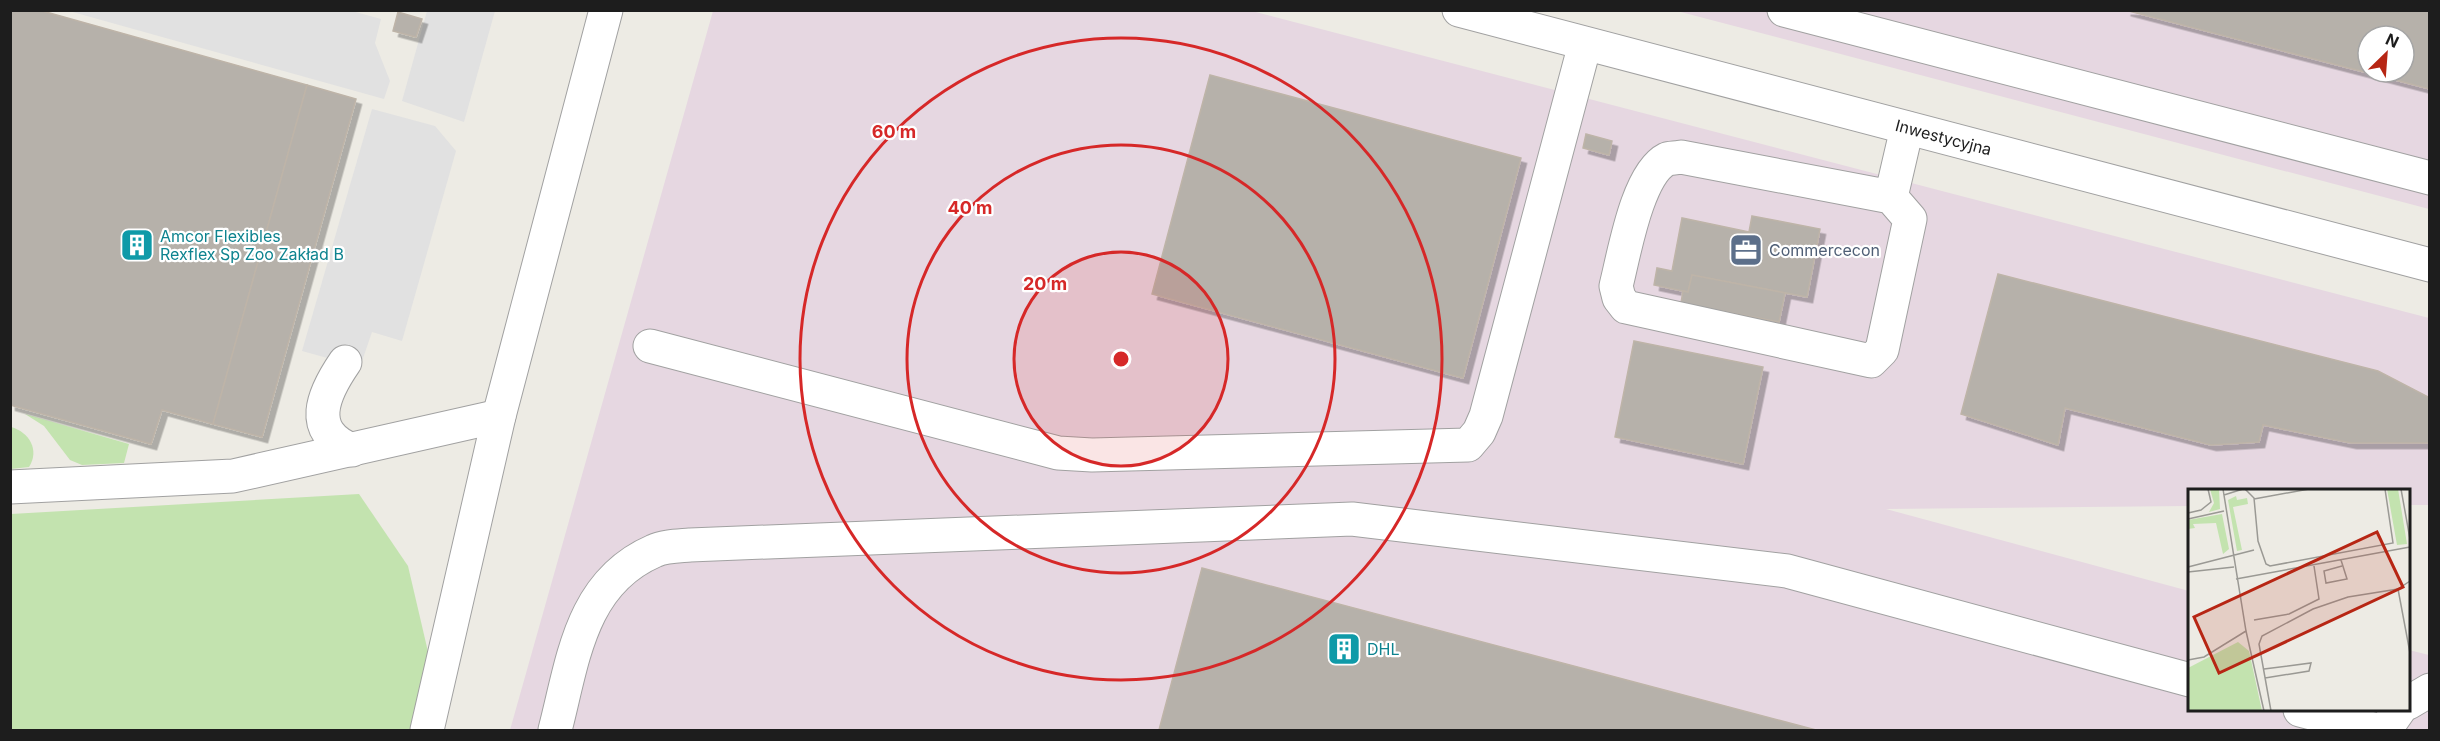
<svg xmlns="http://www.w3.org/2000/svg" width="2440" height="741" font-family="Inter,sans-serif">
	<defs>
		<filter id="shadow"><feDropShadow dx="5.5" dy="5.5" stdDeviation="0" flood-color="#0004"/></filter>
	</defs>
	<rect width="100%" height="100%" fill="#edebe4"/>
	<g fill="#e6d7e1" fill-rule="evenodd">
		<path d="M713 11H1252L2429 318V505H2409L2408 490H2190L2189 506 1886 509 2189 591 2190 710H2408L2409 650 2429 655V730H510Z"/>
		<path d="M1677 11H2429V209ZM2368 36H2404V72H2368Z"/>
	</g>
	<g fill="#c3e3af">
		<path d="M25 414 129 444 124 463 82 465 70 460 44 426Z"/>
		<path d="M11 427C29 432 40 450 29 467L11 469Z"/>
		<path d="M359 494 408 566 429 656 413 730H11V514Z"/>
	</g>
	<g fill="#e1e1e1">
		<path d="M69 11H352L381 19 375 43 390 81 384 99Z"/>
		<path d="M427 11H495L464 122 402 101Z"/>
		<path d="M372 109 435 126 456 151 402 341 372 332 360 367 302 351Z"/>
	</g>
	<g fill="#b6b1aa" stroke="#beb4a8" stroke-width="1.5" fill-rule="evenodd" filter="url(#shadow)">
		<path d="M10 10H39L307 85 213 424 162 410 151 444 10 405Z"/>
		<path d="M2125 10H2430V89ZM2368 36H2404V72H2368Z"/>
		<path d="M398 12 422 19 416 37 393 31Z"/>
		<path d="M1210 75 1521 158 1463 378 1152 294Z"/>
		<path d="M307 85 356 99 262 437 213 424Z"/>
		<path d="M1586 134 1612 141 1609 155 1583 148Z"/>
		<path d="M1752 216 1820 229 1807 297 1692 275 1688 292 1654 285 1657 268 1672 271 1682 218 1749 232Z"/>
		<path d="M1998 274 2378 371 2430 398V443H2351L2263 425 2259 442 2211 445 2065 408 2058 445 1961 414Z"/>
		<path d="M1692 275 1785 293 1779 322 1681 303 1683 291 1688 292Z"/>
		<path d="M1634 341 1763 367 1743 464 1615 437Z"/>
		<path d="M1202 568 1816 730H1159Z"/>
	</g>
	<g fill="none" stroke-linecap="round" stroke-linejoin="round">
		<defs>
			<g id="minor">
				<path id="s1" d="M1459 10 2430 265"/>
				<path d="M1784 10 2430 178"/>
				<path d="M1891 197 1681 157C1677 158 1670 158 1667 159 1637 174 1624 255 1616 286L1619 298 1626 307 1871 361 1882 350 1910 219 1891 197 1907 128"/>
				<path d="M650 346 1058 453 1092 455 1468 445 1479 432 1486 416 1585 44"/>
				<path d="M345 362C323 394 306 431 352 450"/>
				<path d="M10 487 233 476 499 416"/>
				<path d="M2408 703 2430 690"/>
				<path d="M2300 710 2377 730"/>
				<path d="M427 730 499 416 606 10"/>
				<path d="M555 730C573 661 580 583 654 551 664 546 679 546 690 545L1352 519 1787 571 2190 680"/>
				<path d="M2385 730 2399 710"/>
			</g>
		</defs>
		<use href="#minor" stroke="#a1a1a1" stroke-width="35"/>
		<use href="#minor" stroke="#fff" stroke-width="33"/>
	</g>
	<circle cx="1121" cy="359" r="107" fill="#d62828" fill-opacity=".12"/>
	<g fill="none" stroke="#d62828" stroke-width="3">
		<circle cx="1121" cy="359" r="107"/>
		<circle cx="1121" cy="359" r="214"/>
		<circle cx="1121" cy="359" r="321"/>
	</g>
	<defs>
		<symbol id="building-square" viewBox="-11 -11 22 22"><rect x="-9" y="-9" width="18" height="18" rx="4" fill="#0f9aa8" stroke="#fff"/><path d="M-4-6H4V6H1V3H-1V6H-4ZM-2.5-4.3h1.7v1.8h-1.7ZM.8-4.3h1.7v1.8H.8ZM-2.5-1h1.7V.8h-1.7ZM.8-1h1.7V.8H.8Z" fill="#fff"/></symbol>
		<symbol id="office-square" viewBox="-11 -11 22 22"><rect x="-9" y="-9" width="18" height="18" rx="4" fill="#5c6f8a" stroke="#fff"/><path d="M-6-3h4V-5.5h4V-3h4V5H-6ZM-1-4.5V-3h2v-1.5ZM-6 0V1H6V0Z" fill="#fff"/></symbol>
	</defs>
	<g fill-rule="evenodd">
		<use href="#building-square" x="118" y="226" width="38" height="38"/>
		<use href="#office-square" x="1727" y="231" width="38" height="38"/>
		<use href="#building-square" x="1325" y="630" width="38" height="38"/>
	</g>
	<g text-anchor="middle" stroke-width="4.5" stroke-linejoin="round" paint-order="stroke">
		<g font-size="16" fill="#1d1d1d" stroke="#fff">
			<text dy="6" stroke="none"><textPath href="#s1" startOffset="501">Inwestycyjna</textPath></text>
		</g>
		<g font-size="16" fill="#0d838f" stroke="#fff" text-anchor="start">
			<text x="160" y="242">Amcor Flexibles<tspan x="160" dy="18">Rexflex Sp Zoo Zakład B</tspan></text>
			<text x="1367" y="655">DHL</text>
		</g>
		<g font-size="16" fill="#4e5e75" stroke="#fff" text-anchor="start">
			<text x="1769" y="256">Commercecon</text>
		</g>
	</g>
	<g transform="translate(2188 489)">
		<rect width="222" height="222" fill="#edebe4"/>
		<path d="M22 0H31L32 20 21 23 26 14ZM199 0H210L219 55 209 56ZM48 7 49 11 59 9 60 15 45 18 54 61 49 62 40 11ZM34 25 41 60 35 65 28 34 5 35 7 39 0 40V31ZM50 153 61 162 74 222H0V179Z" fill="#c3e3af"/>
		<path fill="none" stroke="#9a9994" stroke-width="1.5" d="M35 0 58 142 76 222M57 0 66 9 70 52 78 75 82 77 205 54 197 0M213 0 222 50M36 6 55 0M66 10 121 0M0 24 13 21 23 13 20 0M0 30 36 22M153 71 159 90 138 94 136 82 154 77M0 78 66 61M0 83 46 78M48 90 222 58M210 100 222 164M66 131 101 125 131 110 126 77M0 171 16 168 58 142M76 180 123 174 121 182 77 189M83 222 71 155 74 147 125 120 160 108 210 100 222 92"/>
		<path fill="#b72614" fill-opacity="0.15" stroke="#b72614" stroke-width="3" d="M189 43 215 98 31 184 6 128Z"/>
		<rect width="222" height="222" fill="none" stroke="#1d1d1d" stroke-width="3"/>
	</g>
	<circle cx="1121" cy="359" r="9" fill="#d62828" stroke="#fff" stroke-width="3"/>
	<g font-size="18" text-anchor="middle" font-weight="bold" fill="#d62828" stroke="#fff" stroke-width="4.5" stroke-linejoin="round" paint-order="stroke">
		<text x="894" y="138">60 m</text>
		<text x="970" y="214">40 m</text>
		<text x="1045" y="290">20 m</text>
	</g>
	<rect width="2440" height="741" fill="none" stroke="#1d1d1d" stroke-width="24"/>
	<g transform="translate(2386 54) rotate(25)"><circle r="28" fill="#ffffff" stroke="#a5a5a5" stroke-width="1.5"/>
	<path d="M0-4.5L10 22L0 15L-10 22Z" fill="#b72614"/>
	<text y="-9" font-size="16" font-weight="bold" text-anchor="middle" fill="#1d1d1d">N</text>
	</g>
</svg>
